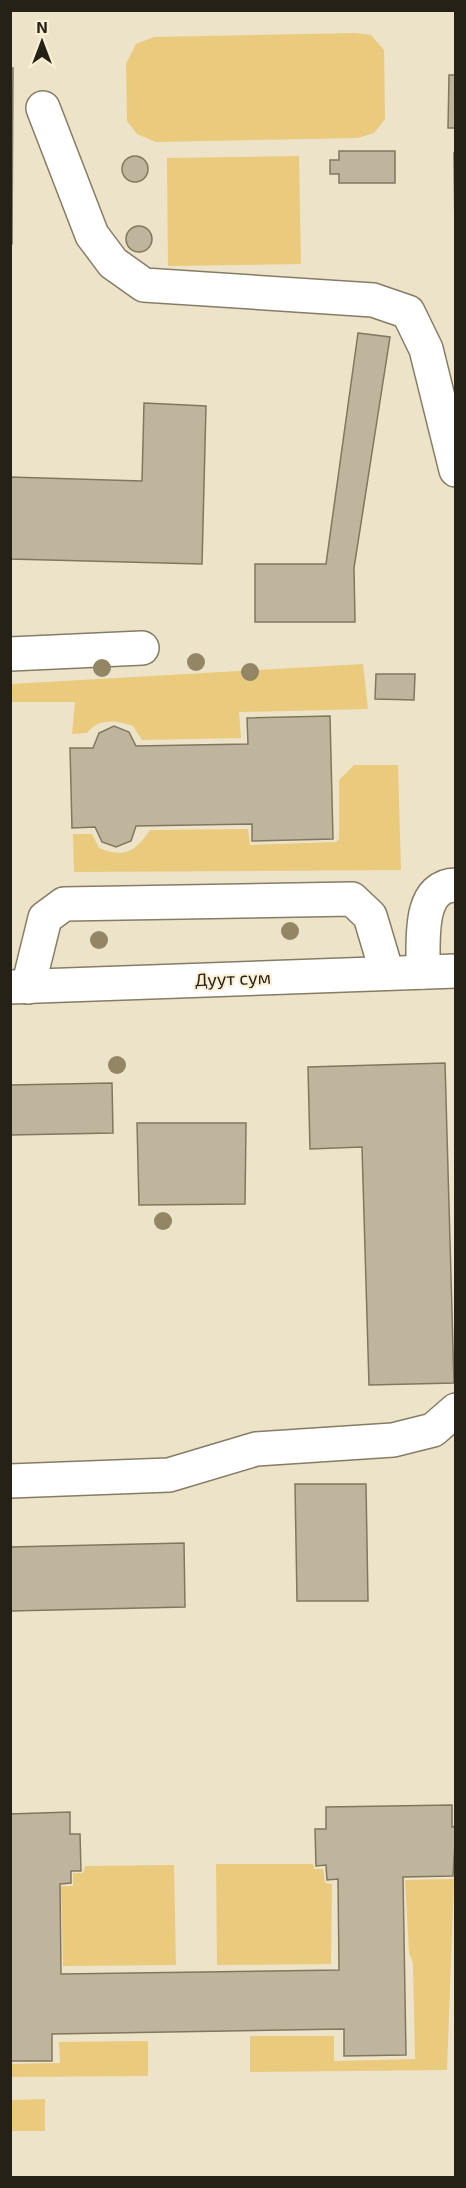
<svg xmlns="http://www.w3.org/2000/svg" width="466" height="2188" font-family="'Exo 2',sans-serif">
	<rect width="100%" height="100%" fill="#ede3c9"/>
	<g fill="#eaca7c">
		<path d="M356 33 371 35 384 50 385 119 374 133 358 138 156 142 137 134 127 121 126 64 136 44 154 37Z"/>
		<path d="M299 156 301 264 168 266 167 158Z"/>
		<path d="M363 664 368 709 239 712 241 738 142 740 133 726C116 721 100 717 87 733L72 734 75 702H11V684Z"/>
		<path d="M354 765H398L401 870 74 872 73 834H92L99 848C125 858 134 853 150 830L248 829 250 845 336 842 339 839V780Z"/>
		<path d="M216 1864H313L314 1869H323L325 1883 332 1884 331 1964 217 1965Z"/>
		<path d="M174 1865 176 1965 63 1966 61 1886H73V1873H83L85 1866Z"/>
		<path d="M454 1879 447 2070 250 2072V2036H334V2061L415 2059 413 1963 409 1953 405 1880Z"/>
		<path d="M148 2041V2076L11 2077V2064L60 2063 59 2042Z"/>
		<path d="M45 2099V2131H11V2100Z"/>
	</g>
	<g fill="#bfb59c" stroke="#817760" stroke-width="1.5">
		<path d="M10 68H13L12 244H10Z"/>
		<path d="M449 75H456V128H448Z"/>
		<path d="M339 151H395V183H339V174H330V160H339Z"/>
		<path d="M454 153H456L455 235Z"/>
		<circle cx="135" cy="169" r="13"/>
		<circle cx="139" cy="239" r="13"/>
		<path d="M358 333 390 337 354 568 355 622H255V564H326Z"/>
		<path d="M144 403 206 406 202 564 10 559V477L142 481Z"/>
		<path d="M376 674H415L414 700 375 699Z"/>
		<path d="M330 716 333 839 252 841V824L136 826 131 841 116 847 102 842 95 827 72 828 70 748H93L99 733 114 726 129 732 136 746 248 744 247 718Z"/>
		<path d="M445 1063 454 1383 369 1385 362 1147 310 1149 308 1067Z"/>
		<path d="M112 1083 113 1133 10 1135V1085Z"/>
		<path d="M137 1123H246L245 1204 139 1205Z"/>
		<path d="M295 1484H366L368 1601H297Z"/>
		<path d="M184 1543 185 1607 10 1611V1547Z"/>
		<path d="M452 1805V1827L456 1826 453 1876 403 1877 406 2055 344 2056V2029L52 2034V2061H10V1814L70 1812V1834H80L81 1871H71V1883L60 1884 61 1974 339 1970 338 1879 327 1880 326 1865 316 1866 315 1829H326V1807Z"/>
	</g>
	<g fill="none" stroke-linecap="round" stroke-linejoin="round">
		<defs>
			<g id="minor">
				<path d="M43 108 92 235 113 263 144 285 373 300 408 312 426 349 456 470"/>
				<path d="M10 654 142 648"/>
				<path d="M423 972C424 946 416 885 456 885"/>
				<path d="M28 987 45 918 64 904 352 899 370 916 387 973"/>
				<path d="M10 1481 169 1475 256 1449 393 1440 433 1430 456 1410"/>
			</g>
			<path id="major" d="M10 987 456 971"/>
		</defs>
		<use href="#minor" stroke="#867c65" stroke-width="36"/>
		<use href="#major" stroke="#867c65" stroke-width="36"/>
		<use href="#minor" stroke="#fff" stroke-width="33"/>
		<use href="#major" stroke="#fff" stroke-width="33"/>
	</g>
	<g fill="#938665">
		<circle cx="196" cy="662" r="9"/>
		<circle cx="102" cy="668" r="9"/>
		<circle cx="250" cy="672" r="9"/>
		<circle cx="290" cy="931" r="9"/>
		<circle cx="99" cy="940" r="9"/>
		<circle cx="117" cy="1065" r="9"/>
		<circle cx="163" cy="1221" r="9"/>
	</g>
	<g text-anchor="middle" stroke-width="4.5" stroke-linejoin="round" paint-order="stroke">
		<g font-size="18" fill="#252117" stroke="#fbf0d6">
			<text transform="translate(233 979) rotate(-2)" y="6">Дуут сум</text>
		</g>
	</g>
	<rect width="466" height="2188" fill="none" stroke="#252117" stroke-width="24"/>
	<g transform="translate(42 42)" stroke="#fbf0d6" stroke-width="4.5" paint-order="stroke">
	<path d="M0-4.5L10 22L0 15L-10 22Z" fill="#252117"/>
	<text y="-9" font-size="16" font-weight="bold" text-anchor="middle" fill="#252117">N</text>
	</g>
</svg>
